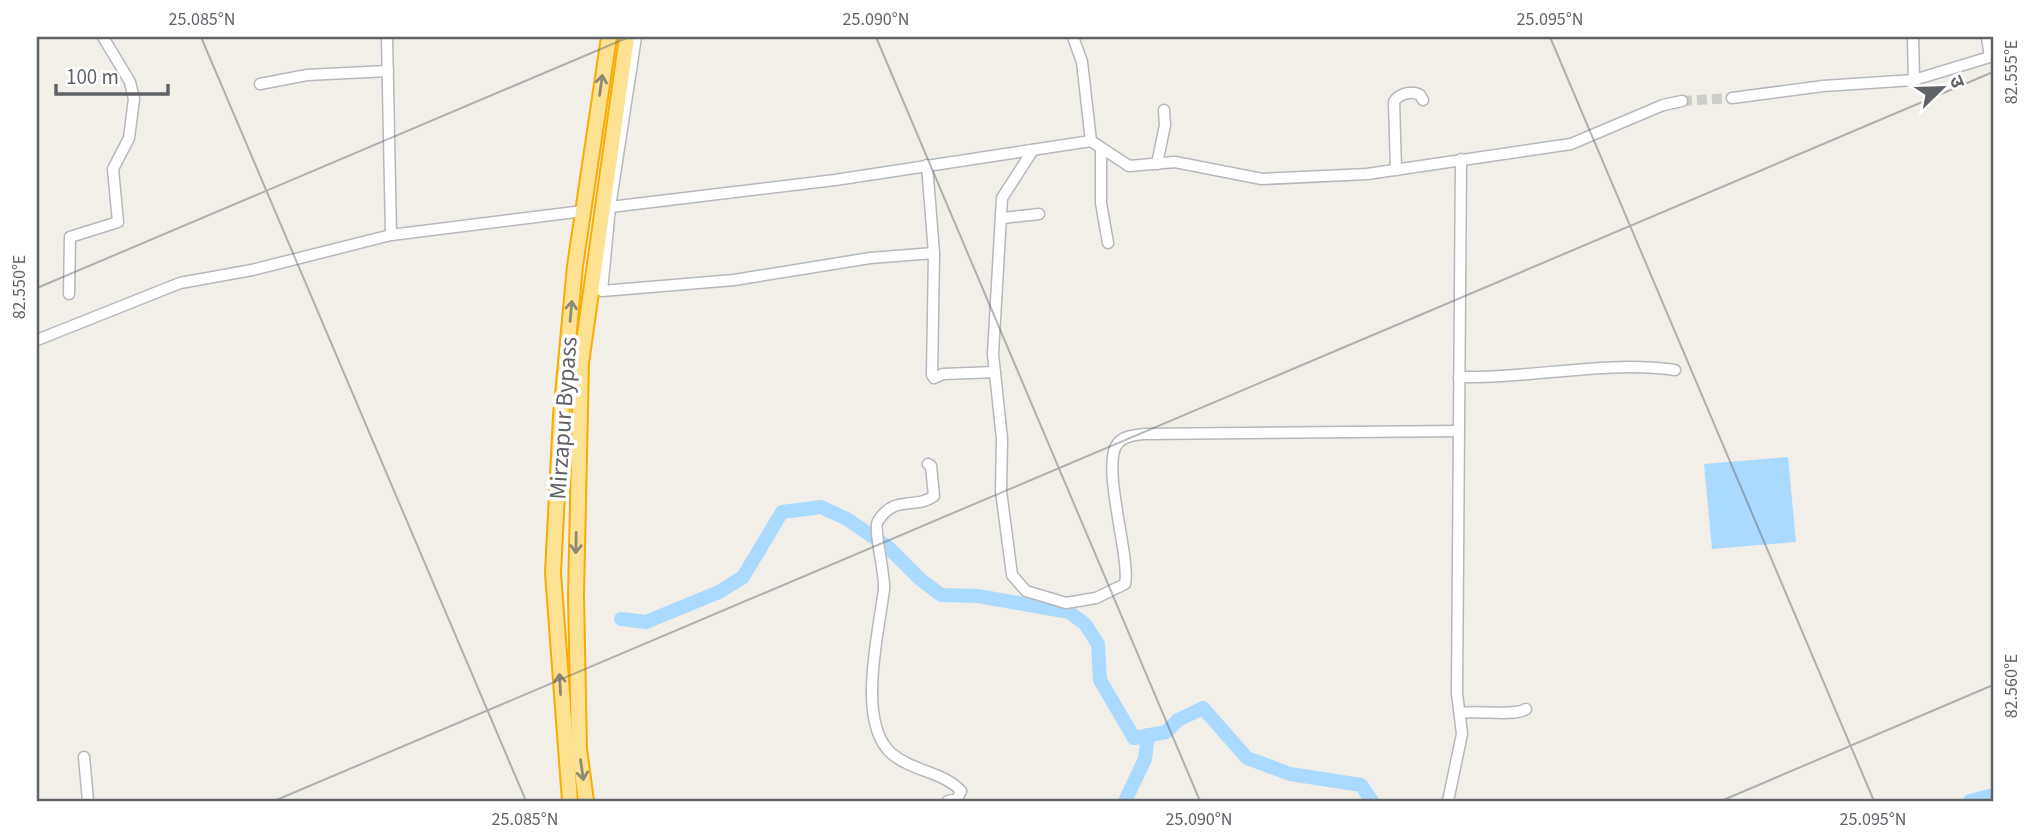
<svg xmlns="http://www.w3.org/2000/svg" width="2030" height="838" font-family="'Source Sans 3','Noto Sans Devanagari',sans-serif">
	<rect width="100%" height="100%" fill="#f1efe8"/>
	<path fill="#aadaff" d="M1788 457 1796 542 1712 549 1704 464Z"/>
	<g fill="none" stroke-linecap="round" stroke-linejoin="round">
		<g stroke="#aadaff" stroke-width="14">
			<path d="M621 619 646 622 719 592 743 577 782 512 821 507 847 519 888 547 920 579 941 595 978 596 1069 612 1085 624 1098 644 1100 680 1134 738 1166 732 1178 720 1203 708 1247 758 1290 774 1361 785 1372 801"/>
			<path d="M1125 801 1145 759 1148 735"/>
			<path d="M1970 801 1993 795"/>
		</g>
		<path stroke="#ccccc8" stroke-width="10" stroke-dasharray="10 5" stroke-linecap="butt" d="M1682 101 1732 98"/>
		<defs>
			<g id="minor">
				<path d="M387 37 391 235"/>
				<path d="M636 37 610 207 602 291 734 280 870 258 934 253"/>
				<path d="M1073 37 1082 62 1091 141"/>
				<path d="M1913 37 1914 80"/>
				<path d="M1987 37 1990 57"/>
				<path d="M260 84 307 75 388 71"/>
				<path d="M1732 98 1823 86 1914 80 1993 56"/>
				<path d="M1101 148V203L1108 243"/>
				<path d="M1033 150 1002 198 993 354 1002 439 1001 491 1012 575 1026 591 1066 603 1096 598 1125 584C1131 558 1100 464 1118 443 1124 436 1135 435 1144 434L1459 431"/>
				<path d="M1157 164 1165 125 1164 110"/>
				<path d="M927 165 934 253 932 375 934 378 943 374 995 372"/>
				<path d="M1396 170 1394 102C1398 94 1412 90 1420 95L1423 100"/>
				<path d="M610 207 835 180 1091 141 1129 166 1175 162 1262 179 1367 174 1571 144 1663 105 1682 101"/>
				<path d="M1003 218 1039 214"/>
				<path d="M69 294 70 237 118 222 113 169 129 138 134 99 130 82 103 37"/>
				<path d="M37 340 180 283 252 270 391 235 583 211"/>
				<path d="M1459 377C1531 379 1604 360 1675 370"/>
				<path d="M928 464 931 466 934 496C915 510 895 494 878 521 873 528 885 573 884 589 879 632 856 721 891 753 911 771 944 772 961 791L957 799 948 801"/>
				<path d="M1461 713C1478 710 1514 717 1526 709"/>
				<path d="M84 757 88 801"/>
				<path d="M1448 801 1462 734 1457 693 1461 159"/>
			</g>
			<g id="highway">
				<path d="M570 801 553 573 561 416 575 266 609 37"/>
				<path d="M586 801 579 749 576 595 581 363 627 37"/>
			</g>
		</defs>
		<use href="#minor" stroke="#b5b8bc" stroke-width="13"/>
		<use href="#highway" stroke="#f9ab00" stroke-width="18"/>
		<use href="#minor" stroke="#fff" stroke-width="10"/>
		<use href="#highway" stroke="#fde293" stroke-width="14"/>
	</g>
	<defs><path id="oneway-shaft" d="M-6 0H5M1.5-3L5.5 0L1.5 3" fill="none" stroke-width="1.6" stroke-linecap="round" stroke-linejoin="round" transform="scale(1.75)"/></defs>
	<g stroke="#8e8975">
		<use href="#oneway-shaft" transform="translate(601 85) rotate(-82)"/>
		<use href="#oneway-shaft" transform="translate(571 311) rotate(-85)"/>
		<use href="#oneway-shaft" transform="translate(576 543) rotate(91)"/>
		<use href="#oneway-shaft" transform="translate(560 684) rotate(-93)"/>
		<use href="#oneway-shaft" transform="translate(582 770) rotate(82)"/>
	</g>
	<path fill="none" stroke="#5f6368" stroke-width="2" stroke-opacity="0.45" d="M201 37 526 801M876 37 1200 801M1550 37 1874 801M37 288 629 37M274 801 1993 72M1721 801 1993 685"/>
	<g text-anchor="middle" stroke-width="7" stroke-linejoin="round" paint-order="stroke">
		<g font-size="24" fill="#5f6368" stroke="#fff">
			<text transform="translate(563 418) rotate(-86)" y="8">Mirzapur Bypass</text>
		</g>
	</g>
	<rect width="2030" height="838" fill="none" stroke="#ffffff" stroke-width="77"/>
	<g transform="translate(1942 88) rotate(67)" stroke="#ffffff" stroke-width="5" paint-order="stroke">
	<path d="M0-5L12 26L0 18L-12 26Z" fill="#5f6368"/>
	<text y="-10" font-size="19" font-weight="bold" text-anchor="middle" fill="#5f6368">उ</text>
	</g>
	<path d="M56 84v10h112v-10" fill="none" stroke="#5f6368" stroke-width="3.5"/>
	<text x="66" y="84" font-size="21" fill="#5f6368" stroke="#ffffff" stroke-width="5" paint-order="stroke">100 m</text>
	<rect x="38" y="38" width="1954" height="762" fill="none" stroke="#5f6368" stroke-width="2.5"/>
	<g font-size="18" text-anchor="middle" fill="#5f6368">
		<text x="202" y="25">25.085°N</text>
		<text x="876" y="25">25.090°N</text>
		<text x="1550" y="25">25.095°N</text>
		<text transform="translate(2011 72) rotate(-90)" y="6">82.555°E</text>
		<text transform="translate(19 287) rotate(-90)" y="6">82.550°E</text>
		<text transform="translate(2011 686) rotate(-90)" y="6">82.560°E</text>
		<text x="525" y="825">25.085°N</text>
		<text x="1199" y="825">25.090°N</text>
		<text x="1873" y="825">25.095°N</text>
	</g>
</svg>
